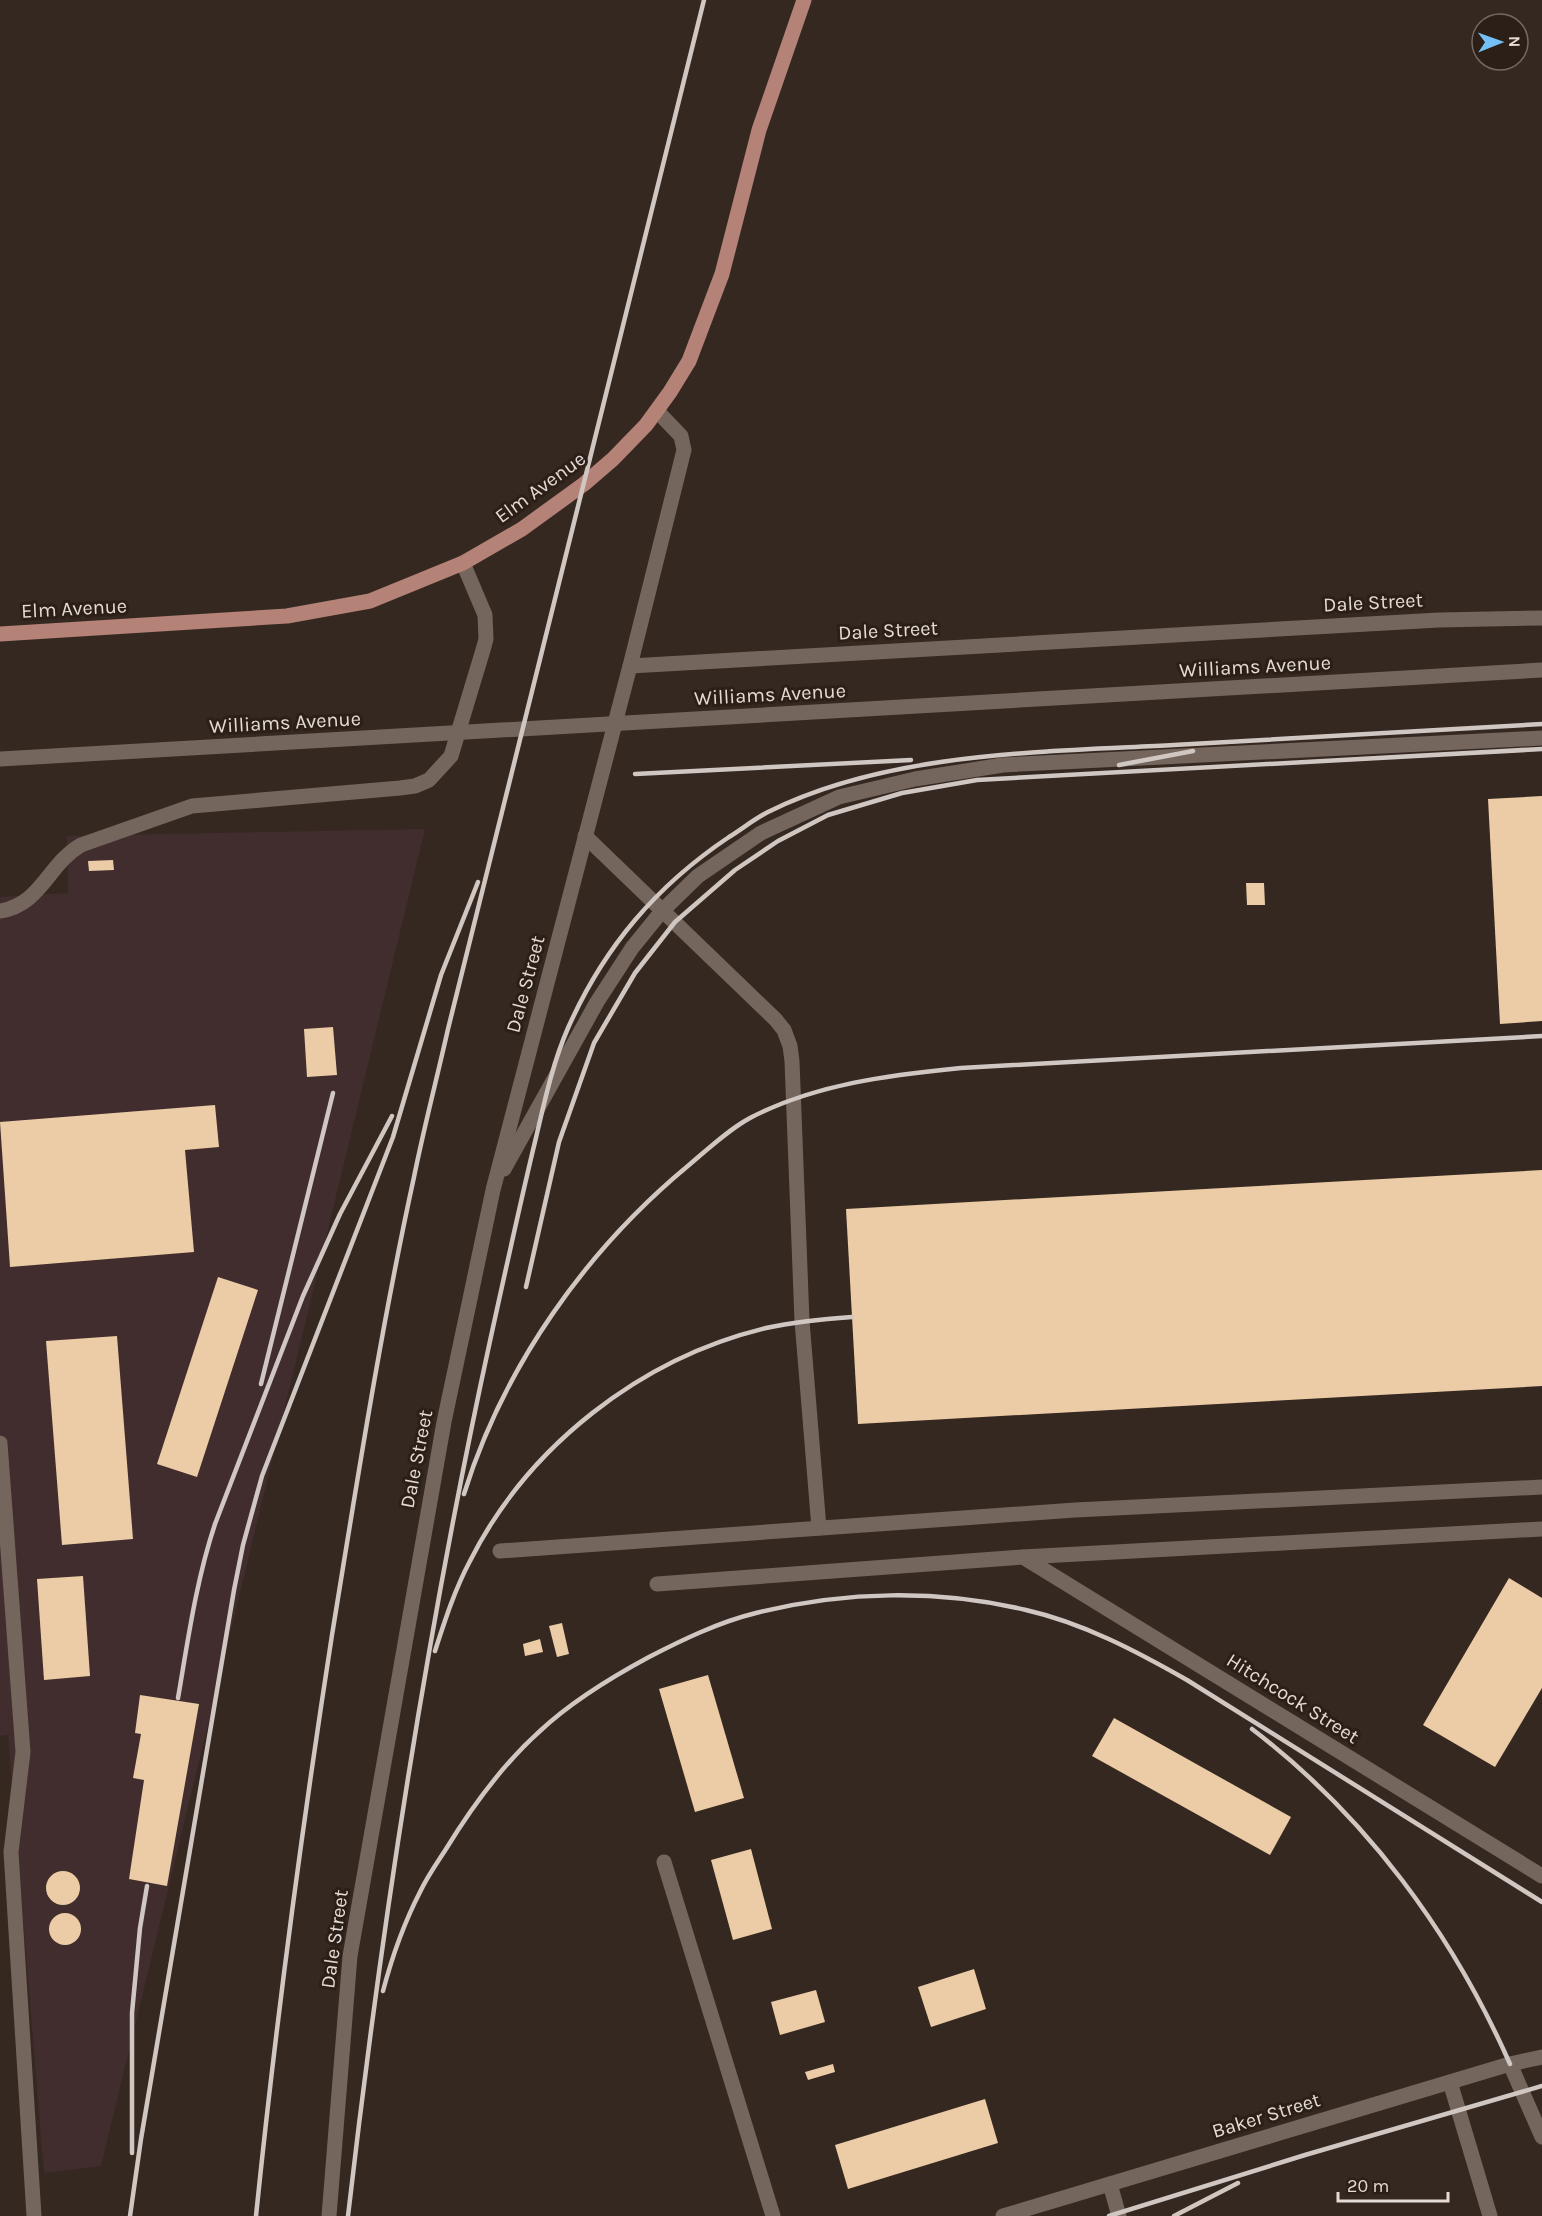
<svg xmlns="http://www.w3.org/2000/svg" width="1542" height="2216" font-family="Karla,sans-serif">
	<rect width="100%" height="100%" fill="#352821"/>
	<path fill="#412d2d" d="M425 829 101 2166 44 2173 8 1735 0 1736V897L68 893 67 836Z"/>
	<g fill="#eccca6">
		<path d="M1542 796V1021L1500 1024 1488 799Z"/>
		<path d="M113 860 114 870 89 871 88 861Z"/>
		<path d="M1246 883H1264L1265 905H1247Z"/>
		<path d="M333 1027 337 1075 307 1077 304 1029Z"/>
		<path d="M215 1105 219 1147 185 1150 194 1252 10 1267 0 1122Z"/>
		<path d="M1542 1170V1386L858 1424 846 1209Z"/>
		<path d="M218 1277 258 1290 197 1477 157 1464Z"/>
		<path d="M117 1336 133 1539 62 1545 46 1341Z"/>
		<path d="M83 1576 90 1676 44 1680 37 1579Z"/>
		<path d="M1509 1578 1542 1598V1688L1495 1767 1423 1725Z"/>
		<path d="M562 1623 569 1654 557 1657 549 1626Z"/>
		<path d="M540 1639 543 1652 525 1656 523 1644Z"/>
		<path d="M708 1675 744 1798 695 1812 659 1689Z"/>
		<path d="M140 1695 199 1704 167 1886 129 1879 144 1780 133 1778 141 1734 135 1733Z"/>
		<path d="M1114 1718 1291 1817 1270 1855 1092 1756Z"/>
		<path d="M751 1849 772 1929 733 1940 711 1860Z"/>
		<circle cx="63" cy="1888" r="17"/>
		<circle cx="65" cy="1929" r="16"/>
		<path d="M974 1969 986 2009 931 2027 918 1987Z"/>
		<path d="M816 1990 825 2022 780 2035 771 2002Z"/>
		<path d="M833 2064 835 2072 808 2080 805 2072Z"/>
		<path d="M985 2099 998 2143 848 2189 835 2145Z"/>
	</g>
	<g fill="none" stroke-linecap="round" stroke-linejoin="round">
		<g stroke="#74655d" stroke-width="15">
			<path d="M630 666 684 450 681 436 657 411"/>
			<path d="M0 759 1542 670"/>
			<path d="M585 836 776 1020 784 1030 790 1046 792 1061 802 1321 819 1528"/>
			<path d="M0 911C41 905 48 864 81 845L192 806 400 788 415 786 429 780 451 756 483 650 486 639 485 615 463 563"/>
			<path d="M504 1169 597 1002 632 948 662 911 698 876 761 833 839 797 915 779 1003 765 1542 738"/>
			<path d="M0 1443 23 1752 11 1852 34 2216"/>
			<path d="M500 1551 1075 1510 1542 1487"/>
			<path d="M1023 1557 1542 1876"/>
			<path d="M657 1584 1023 1557 1542 1529"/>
			<path d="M664 1862 773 2216"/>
			<path d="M1510 2064 1542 2137"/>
			<path d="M1450 2082 1490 2216"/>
			<path d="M1110 2184 1119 2216"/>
			<path d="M329 2216 350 1956 444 1422 493 1190 630 666 1439 620 1542 618"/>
			<path d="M1003 2216 1510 2064 1542 2057"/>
		</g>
		<path stroke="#b48276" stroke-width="15" d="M0 634 287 616 370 601 463 563 522 529 584 484 613 459 646 425 670 392 689 361 722 274 759 130 804 0"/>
		<g stroke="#d1c7c2" stroke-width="4.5">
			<path d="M1119 765 1193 751"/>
			<path d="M635 774 911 760"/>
			<path d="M526 1287 559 1142 594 1043 635 973 675 922 735 870 778 841 828 815 902 793 977 780 1542 749"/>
			<path d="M261 1384 333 1093"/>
			<path d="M464 1494C504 1366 586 1250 689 1165 708 1149 728 1130 750 1118 815 1084 890 1075 961 1068L1542 1036"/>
			<path d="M435 1651C445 1620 455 1589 470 1561 528 1446 641 1358 766 1328 794 1322 823 1319 852 1317"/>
			<path d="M178 1698C188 1640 196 1581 215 1524L303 1296 340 1214 392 1116"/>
			<path d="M1252 1729C1366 1816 1452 1933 1510 2064"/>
			<path d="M383 1991C392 1957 404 1923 420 1892 427 1877 437 1863 446 1849 473 1805 502 1765 540 1731 572 1701 610 1678 649 1657 682 1640 719 1622 756 1613 844 1591 937 1589 1026 1610 1083 1623 1136 1651 1187 1680L1542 1902"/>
			<path d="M132 2153V2013L140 1928 147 1886"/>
			<path d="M130 2216 141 2139 234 1590 243 1545 262 1476 393 1137 441 975 478 882"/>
			<path d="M256 2216C276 2021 302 1828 332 1635 357 1482 381 1328 414 1177 424 1127 437 1078 448 1029L704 0"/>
			<path d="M348 2216C382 1922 427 1630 490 1341 504 1277 518 1213 533 1150 543 1109 551 1067 568 1028 604 947 656 886 729 837 742 829 754 819 768 812 888 752 1042 752 1174 745 1297 738 1419 731 1542 724"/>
			<path d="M1109 2216 1305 2155 1542 2086"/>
			<path d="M1174 2216 1238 2183"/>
		</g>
	</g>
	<g text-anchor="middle" stroke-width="6" stroke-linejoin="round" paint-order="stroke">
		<g font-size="20" fill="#e4dbd6" stroke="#2b1f17">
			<text transform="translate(540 487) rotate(-36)" y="7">Elm Avenue</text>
			<text transform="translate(1373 602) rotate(-3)" y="7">Dale Street</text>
			<text transform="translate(74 608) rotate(-3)" y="7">Elm Avenue</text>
			<text transform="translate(888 630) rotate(-3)" y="7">Dale Street</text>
			<text transform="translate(1255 666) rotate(-3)" y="7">Williams Avenue</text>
			<text transform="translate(770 694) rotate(-3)" y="7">Williams Avenue</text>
			<text transform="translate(285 722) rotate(-3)" y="7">Williams Avenue</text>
			<text transform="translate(525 984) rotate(-75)" y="7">Dale Street</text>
			<text transform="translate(416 1459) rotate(-79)" y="7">Dale Street</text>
			<text transform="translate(1293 1698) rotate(32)" y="7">Hitchcock Street</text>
			<text transform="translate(334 1939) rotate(-82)" y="7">Dale Street</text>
			<text transform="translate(1266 2115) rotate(-17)" y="7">Baker Street</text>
		</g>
	</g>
	<g transform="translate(1500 42) rotate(89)"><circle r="28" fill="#2b1f17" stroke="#756a63" stroke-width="1.5"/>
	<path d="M0-4.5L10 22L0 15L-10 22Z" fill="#74c0f6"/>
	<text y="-9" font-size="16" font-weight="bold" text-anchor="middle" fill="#e4dbd6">N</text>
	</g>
	<path d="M1338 2192v9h110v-9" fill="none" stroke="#e4dbd6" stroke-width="3"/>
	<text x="1347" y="2192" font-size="18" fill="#e4dbd6" stroke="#2b1f17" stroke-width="4.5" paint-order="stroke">20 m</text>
</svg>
